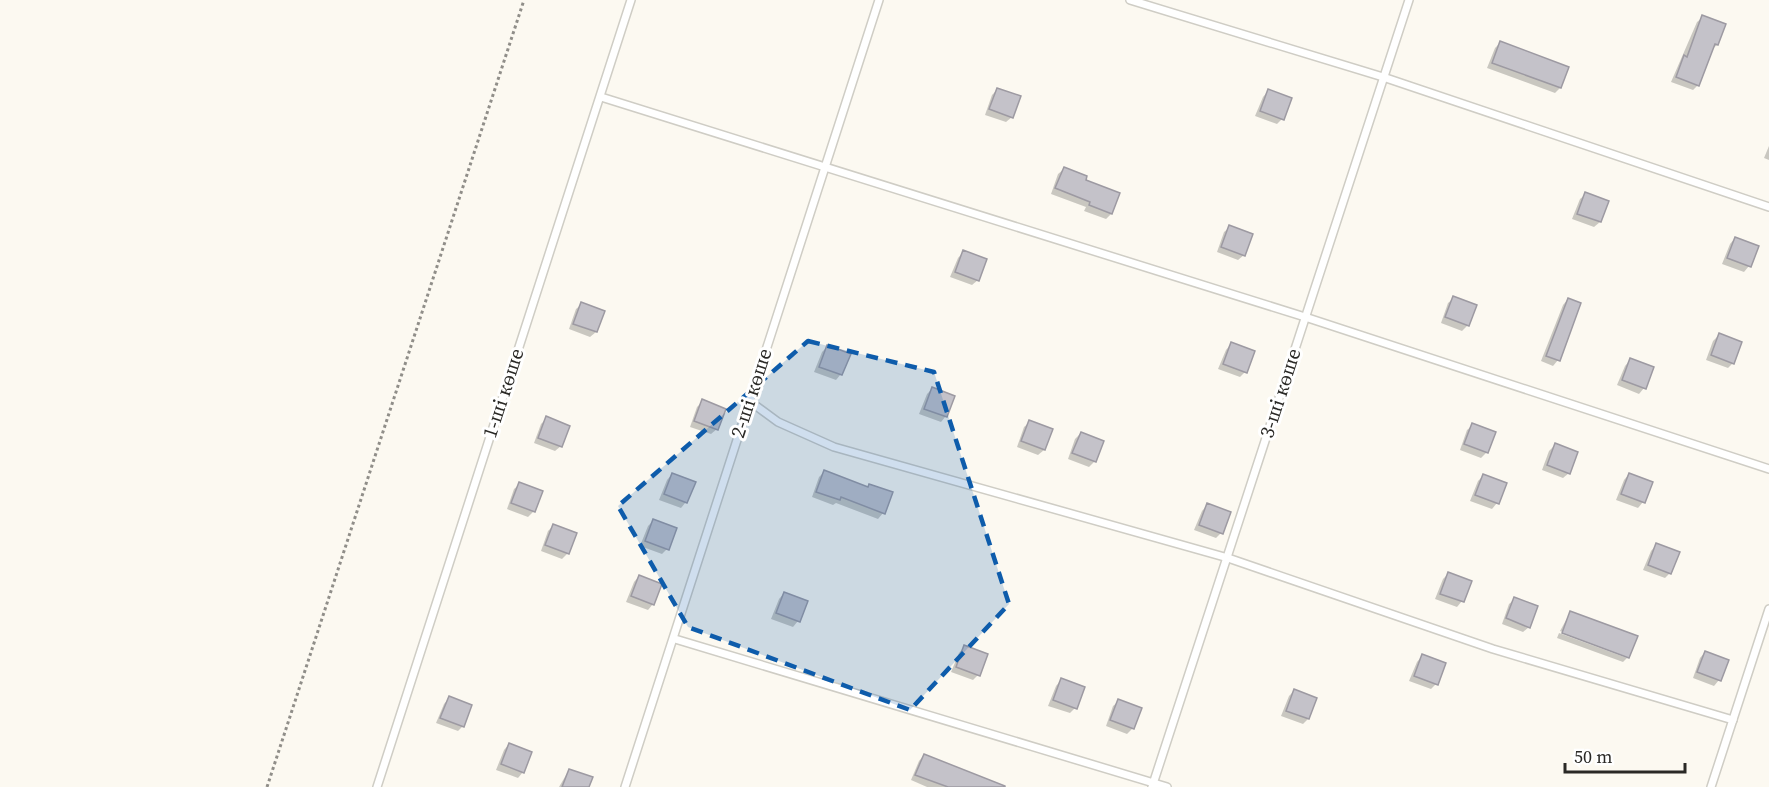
<svg xmlns="http://www.w3.org/2000/svg" width="1769" height="787" font-family="'Source Serif 4',serif">
	<rect width="100%" height="100%" fill="#fcf9f1"/>
	<g fill="#0003">
		<path d="M1703 17 1717 45 1711 50 1698 85 1693 90 1671 82 1697 22Z"/>
		<path d="M1500 43 1560 88 1555 93 1487 68 1495 48Z"/>
		<path d="M998 89 1012 117 1006 122 985 115 992 95Z"/>
		<path d="M1268 91 1282 119 1277 124 1255 116 1263 97Z"/>
		<path d="M1769 146V160L1764 158Z"/>
		<path d="M1064 169 1084 181 1118 194 1111 214 1106 219 1084 211 1086 207 1051 194 1058 174Z"/>
		<path d="M1586 194 1607 202 1600 222 1594 227 1572 219 1580 199Z"/>
		<path d="M1230 227 1244 255 1238 260 1217 252 1224 232Z"/>
		<path d="M1735 238 1757 247 1749 266 1744 272 1722 264 1730 244Z"/>
		<path d="M963 252 978 280 972 285 950 277 958 258Z"/>
		<path d="M1454 298 1468 325 1462 331 1441 323 1448 303Z"/>
		<path d="M1568 299 1558 360 1553 366 1541 361 1563 305Z"/>
		<path d="M582 304 596 332 590 337 569 329 576 309Z"/>
		<path d="M1719 335 1733 363 1728 368 1706 360 1713 341Z"/>
		<path d="M1231 344 1245 372 1240 377 1218 369 1226 350Z"/>
		<path d="M827 347 841 374 836 380 814 372 822 352Z"/>
		<path d="M1630 360 1644 388 1639 394 1617 385 1625 366Z"/>
		<path d="M932 389 946 416 941 422 919 414 927 394Z"/>
		<path d="M703 401 717 429 711 434 690 427 697 407Z"/>
		<path d="M547 418 561 446 555 451 534 443 541 424Z"/>
		<path d="M1030 422 1051 430 1044 450 1038 455 1017 447 1024 427Z"/>
		<path d="M1473 425 1487 452 1481 458 1460 450 1467 430Z"/>
		<path d="M1081 433 1095 461 1089 467 1068 459 1075 439Z"/>
		<path d="M1555 445 1569 473 1563 478 1542 470 1549 451Z"/>
		<path d="M824 472 867 488 869 485 883 513 878 519 836 503 833 505 812 497 819 477Z"/>
		<path d="M672 474 686 502 681 508 659 500 667 480Z"/>
		<path d="M1629 474 1643 502 1638 508 1616 500 1624 480Z"/>
		<path d="M1483 476 1497 503 1492 509 1470 501 1478 481Z"/>
		<path d="M520 484 534 511 528 517 507 509 514 489Z"/>
		<path d="M1207 505 1221 533 1216 538 1194 530 1202 511Z"/>
		<path d="M653 521 667 549 662 554 640 546 648 526Z"/>
		<path d="M554 525 568 553 562 559 541 551 548 531Z"/>
		<path d="M1656 545 1670 573 1665 578 1643 570 1651 551Z"/>
		<path d="M1448 574 1470 582 1462 601 1457 607 1435 599 1443 579Z"/>
		<path d="M639 576 653 604 648 610 626 602 634 582Z"/>
		<path d="M784 593 798 621 793 627 771 619 779 599Z"/>
		<path d="M1515 599 1529 627 1523 632 1502 624 1509 604Z"/>
		<path d="M1570 613 1636 637 1628 657 1560 631Z"/>
		<path d="M1559 633 1627 658 1623 662 1557 638Z"/>
		<path d="M964 647 978 675 973 680 951 672 959 653Z"/>
		<path d="M1705 652 1719 680 1714 686 1693 678 1700 658Z"/>
		<path d="M1422 656 1436 684 1431 689 1409 681 1417 662Z"/>
		<path d="M1061 680 1075 708 1070 713 1048 706 1056 686Z"/>
		<path d="M1294 691 1308 719 1303 724 1281 716 1289 696Z"/>
		<path d="M449 698 463 726 458 731 436 723 444 704Z"/>
		<path d="M1119 701 1133 728 1127 734 1106 726 1113 706Z"/>
		<path d="M509 744 523 772 518 778 496 770 504 750Z"/>
		<path d="M924 755 986 787H927L911 780 919 761Z"/>
		<path d="M569 770 587 787H559Z"/>
	</g>
	<g fill="#c4c2c9" stroke="#9d9aa2" stroke-width="1.5">
		<path d="M1702 15 1726 24 1718 45 1715 44 1699 86 1676 77 1684 55 1687 57Z"/>
		<path d="M1500 41 1569 67 1561 88 1492 63Z"/>
		<path d="M997 88 1021 96 1013 118 989 109Z"/>
		<path d="M1268 89 1292 98 1284 120 1260 111Z"/>
		<path d="M1064 167 1087 176 1086 180 1120 193 1112 214 1089 205 1090 202 1055 188Z"/>
		<path d="M1585 192 1609 201 1601 222 1577 214Z"/>
		<path d="M1229 225 1253 234 1245 256 1221 247Z"/>
		<path d="M1735 237 1759 246 1751 267 1727 258Z"/>
		<path d="M963 250 987 259 979 281 955 272Z"/>
		<path d="M1453 296 1477 305 1469 326 1445 317Z"/>
		<path d="M1568 298 1581 303 1560 361 1546 356Z"/>
		<path d="M581 302 605 311 597 332 573 324Z"/>
		<path d="M1719 333 1742 342 1734 364 1711 355Z"/>
		<path d="M1231 342 1255 351 1247 373 1223 364Z"/>
		<path d="M827 345 851 354 842 375 819 367Z"/>
		<path d="M1630 358 1654 367 1646 389 1622 380Z"/>
		<path d="M932 387 955 396 947 417 924 409Z"/>
		<path d="M702 399 726 409 718 430 694 421Z"/>
		<path d="M546 416 570 426 562 447 538 438Z"/>
		<path d="M1029 420 1053 429 1045 450 1021 441Z"/>
		<path d="M1472 423 1496 432 1488 453 1464 444Z"/>
		<path d="M1081 432 1104 441 1096 462 1072 453Z"/>
		<path d="M1555 443 1578 452 1570 474 1547 465Z"/>
		<path d="M824 470 868 487 869 484 893 492 885 514 841 497 840 500 816 492Z"/>
		<path d="M672 473 696 482 687 503 664 494Z"/>
		<path d="M1629 473 1653 482 1645 503 1621 494Z"/>
		<path d="M1483 474 1507 483 1499 504 1475 495Z"/>
		<path d="M519 482 543 491 535 512 511 503Z"/>
		<path d="M1207 503 1231 512 1223 534 1199 525Z"/>
		<path d="M653 519 677 528 669 550 645 541Z"/>
		<path d="M553 524 577 533 569 554 545 545Z"/>
		<path d="M1656 543 1680 552 1671 574 1648 565Z"/>
		<path d="M1448 572 1472 581 1464 602 1440 594Z"/>
		<path d="M639 575 662 584 654 605 631 596Z"/>
		<path d="M784 592 808 601 800 622 776 613Z"/>
		<path d="M1514 597 1538 606 1530 628 1506 618Z"/>
		<path d="M1570 611 1638 636 1629 658 1562 633Z"/>
		<path d="M964 645 988 654 980 676 956 667Z"/>
		<path d="M1705 651 1729 660 1721 681 1697 672Z"/>
		<path d="M1422 654 1446 663 1438 685 1414 676Z"/>
		<path d="M1061 678 1085 687 1077 709 1053 700Z"/>
		<path d="M1294 689 1317 698 1309 719 1286 711Z"/>
		<path d="M449 696 472 705 464 727 440 718Z"/>
		<path d="M1118 699 1142 708 1134 729 1110 720Z"/>
		<path d="M509 743 532 752 524 773 501 764Z"/>
		<path d="M924 754 1005 786V787H948L915 775Z"/>
		<path d="M569 769 593 777 589 787H562Z"/>
	</g>
	<g fill="none" stroke-linecap="round" stroke-linejoin="round">
		<defs>
			<g id="lane">
				<path d="M1130 0 1383 77 1769 207"/>
				<path d="M601 97 1305 317 1769 469"/>
				<path d="M748 400 778 422 834 447 1228 558 1493 649 1733 720"/>
				<path d="M675 639 1167 787"/>
				<path d="M377 787 631 0"/>
				<path d="M625 787 879 0"/>
				<path d="M1152 787 1409 0"/>
				<path d="M1711 787 1769 609"/>
			</g>
		</defs>
		<use href="#lane" stroke="#cfcdc5" stroke-width="10"/>
		<path stroke="#908e89" stroke-width="3" stroke-dasharray="3 3" stroke-linecap="butt" d="M267 787 524 0"/>
		<use href="#lane" stroke="#fff" stroke-width="7"/>
	</g>
	<path fill="#0e5cab" fill-opacity="0.2" stroke="#0e5cab" stroke-width="4.5" stroke-dasharray="12 8" stroke-linejoin="round" d="M808 341 934 372 1009 604 910 710 688 627 618 506Z"/>
	<g text-anchor="middle" stroke-width="6" stroke-linejoin="round" paint-order="stroke">
		<g font-size="20" fill="#2a2926" stroke="#fff">
			<text transform="translate(503 393) rotate(-72)" y="7">1-ші көше</text>
			<text transform="translate(751 393) rotate(-72)" y="7">2-ші көше</text>
			<text transform="translate(1280 393) rotate(-72)" y="7">3-ші көше</text>
		</g>
	</g>
	<path d="M1565 763v9h120v-9" fill="none" stroke="#2a2926" stroke-width="3"/>
	<text x="1574" y="763" font-size="18" fill="#2a2926" stroke="#ffffff" stroke-width="4.5" paint-order="stroke">50 m</text>
</svg>
